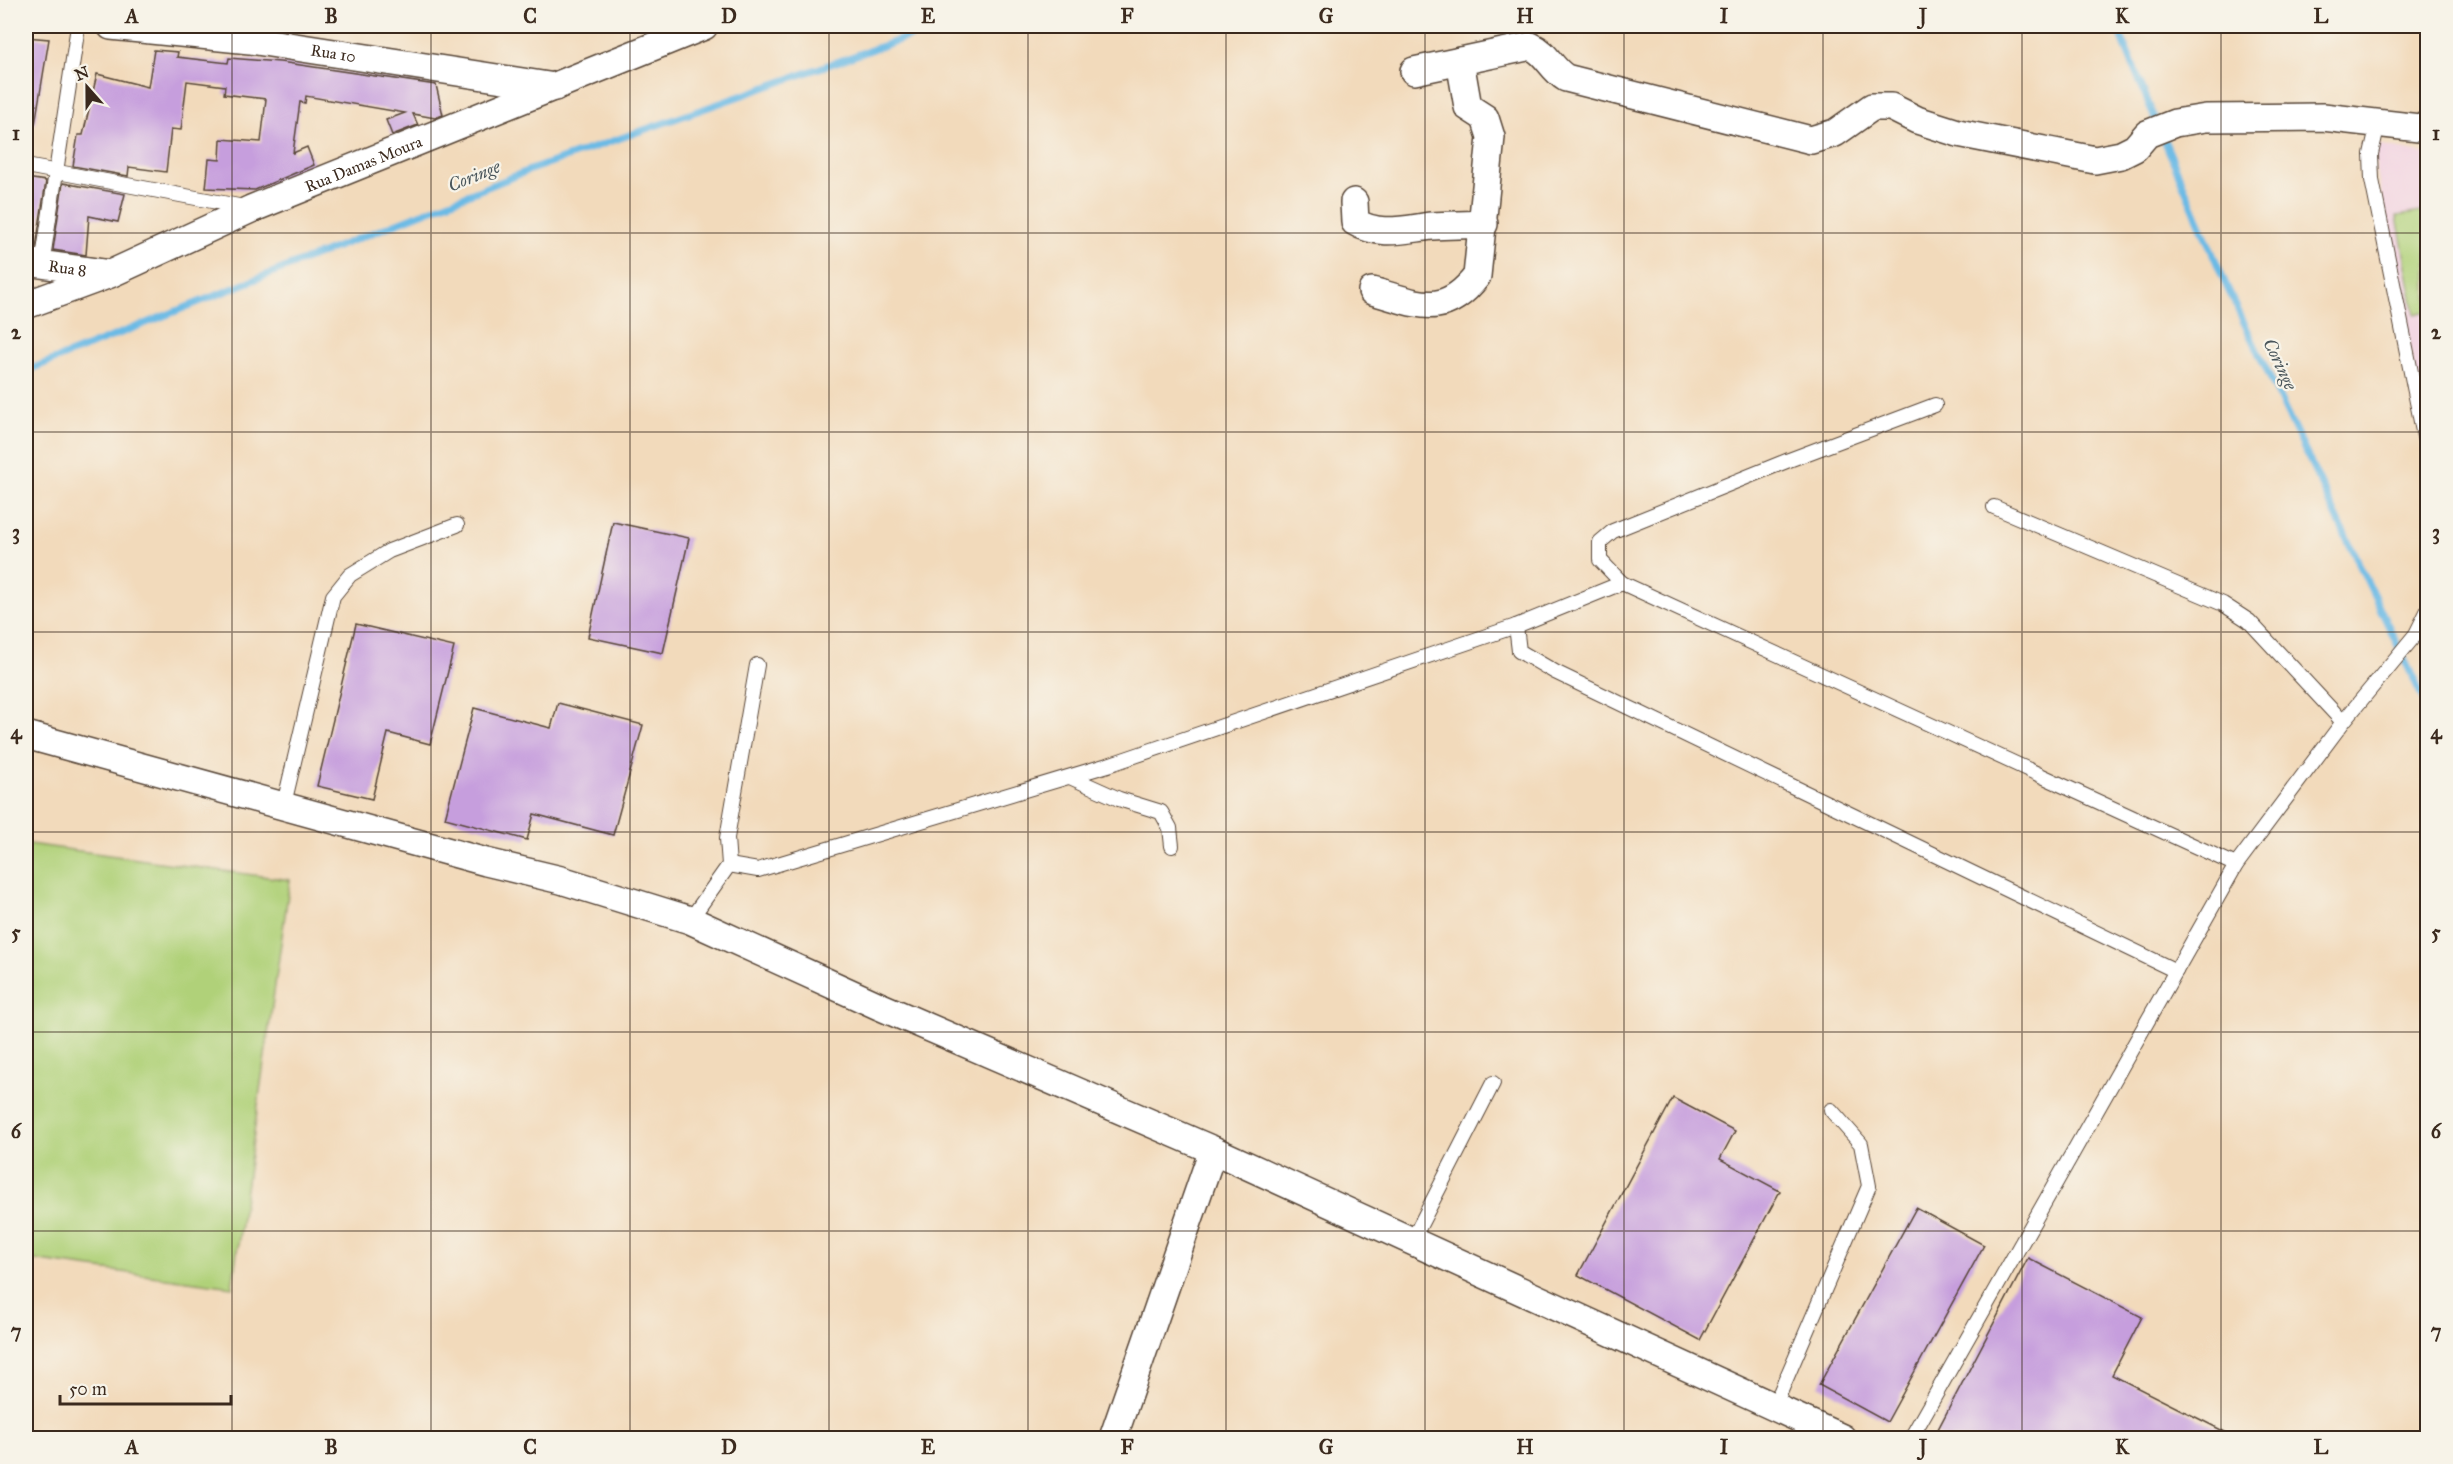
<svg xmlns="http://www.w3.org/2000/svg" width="2453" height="1464" font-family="'IM FELL Great Primer',serif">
	<rect width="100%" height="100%" fill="#f7f3e8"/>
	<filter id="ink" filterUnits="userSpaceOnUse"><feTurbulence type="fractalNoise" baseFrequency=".0167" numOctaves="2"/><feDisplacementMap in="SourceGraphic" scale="12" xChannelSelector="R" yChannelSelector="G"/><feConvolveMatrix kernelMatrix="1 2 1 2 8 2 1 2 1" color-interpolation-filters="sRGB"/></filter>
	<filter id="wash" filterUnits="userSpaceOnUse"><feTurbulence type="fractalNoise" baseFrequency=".008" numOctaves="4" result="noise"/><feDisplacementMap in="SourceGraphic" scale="24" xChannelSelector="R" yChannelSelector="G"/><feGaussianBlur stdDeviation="1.35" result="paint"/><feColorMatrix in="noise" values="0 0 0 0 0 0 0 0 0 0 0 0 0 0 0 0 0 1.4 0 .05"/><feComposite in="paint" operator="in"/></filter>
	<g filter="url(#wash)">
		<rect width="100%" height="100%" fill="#f2dabb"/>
		<path fill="#f2cfe1" d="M2372 144 2427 154V441Z"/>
		<g fill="#b0d179" stroke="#767e4c" stroke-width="1.5">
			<path d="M2427 211V312L2415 315 2397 216Z"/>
			<path d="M29 844 290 880 232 1287 26 1259V870Z"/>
		</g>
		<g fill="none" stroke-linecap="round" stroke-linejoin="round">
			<g stroke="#6abae5" stroke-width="7">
				<path d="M2117 26 2157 124"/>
				<path d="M2162 135 2227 287 2428 709"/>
				<path d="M26 371 530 170 939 26"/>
			</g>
		</g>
		<g id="blocks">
			<g fill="#c69edd">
				<path d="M26 37 49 39 35 124 26 123Z"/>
				<path d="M154 50 178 52 177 57 228 63 229 58 280 62 436 85 443 115 435 118 413 114 418 125 392 135 386 120 405 113 306 96 305 103 300 102 293 153 307 147 314 165 255 190 206 188 209 159 220 160 221 139 261 142 266 99 224 94 225 86 187 81 181 130 171 129 166 172 129 167 128 176 73 166 78 135H83L97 74 148 87Z"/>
				<path d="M26 178 46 181 36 247H26Z"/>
				<path d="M63 183 125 194 118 222 89 216 86 255 53 250Z"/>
				<path d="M613 522 689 538 663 653 588 637Z"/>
				<path d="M356 624 454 647 430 744 388 733 372 799 317 786Z"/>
				<path d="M558 703 643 725 613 835 534 814 527 840 445 818 474 708 551 728Z"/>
				<path d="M1673 1098 1735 1131 1720 1159 1780 1191 1700 1340 1578 1275Z"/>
				<path d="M1916 1208 1984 1245 1887 1422 1819 1385Z"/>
				<path d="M2028 1258 2142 1317 2112 1375 2237 1438H1946L1936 1433Z"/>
			</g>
		</g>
	</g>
	<g filter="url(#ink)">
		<use href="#blocks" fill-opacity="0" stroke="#564436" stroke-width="1.5"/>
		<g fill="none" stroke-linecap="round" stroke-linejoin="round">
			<defs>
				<g id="service">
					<path d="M2378 123 2371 154 2372 180 2428 456"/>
					<path d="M26 166 244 207"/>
					<path d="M42 265 78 26"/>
					<path d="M1994 507 2223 604 2249 621 2343 722"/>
					<path d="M1622 583 1600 560V542L1613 531 1789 460 1935 405"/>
					<path d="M1516 626 1519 651 1555 672 2176 971"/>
					<path d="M1070 777 1119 799 1161 812 1170 828 1172 846"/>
					<path d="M284 804 333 596 350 575 389 551 457 525"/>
					<path d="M729 865 758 870 1108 765 1516 626 1622 583 2236 865"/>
					<path d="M690 920 729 865 727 838 757 665"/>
					<path d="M1412 1241 1493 1083"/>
					<path d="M1774 1407 1869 1186 1861 1144 1831 1110"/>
					<path d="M1911 1438 2236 865 2343 722 2416 634 2428 610"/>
				</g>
				<g id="minor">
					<path id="s1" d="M111 26 250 40 555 87"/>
					<path d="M1414 71 1531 46C1547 53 1551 69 1566 78L1811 140 1835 133 1872 107H1891L1917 120 1958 133 2095 160 2121 155 2135 148 2147 134 2175 123 2206 118 2323 117 2428 129"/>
					<path d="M1354 202 1355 222C1380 237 1405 229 1432 226 1449 225 1467 225 1484 224"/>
					<path id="s2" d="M26 262 104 273"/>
					<path d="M1372 291C1418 303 1443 320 1477 276L1491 137 1485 118 1468 107 1460 61"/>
					<path id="s3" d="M26 305 110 274 251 209 704 26"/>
					<path d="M26 735 486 862 561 880 690 920 879 1006 1213 1150 1842 1438"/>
					<path d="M1113 1438 1213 1150"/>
				</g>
			</defs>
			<use href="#service" stroke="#564436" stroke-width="16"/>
			<use href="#minor" stroke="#564436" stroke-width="30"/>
			<use href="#service" stroke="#fff" stroke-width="14"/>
			<use href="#minor" stroke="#fff" stroke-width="27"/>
		</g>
	</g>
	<path fill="none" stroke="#3b2a1e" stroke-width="1.5" stroke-opacity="0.55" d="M232 26V1438M431 26V1438M630 26V1438M829 26V1438M1028 26V1438M1226 26V1438M1425 26V1438M1624 26V1438M1823 26V1438M2022 26V1438M2221 26V1438M26 233H2428M26 432H2428M26 632H2428M26 832H2428M26 1032H2428M26 1231H2428"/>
	<g text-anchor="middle" stroke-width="4.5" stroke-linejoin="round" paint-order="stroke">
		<g font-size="16" fill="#3b2a1e" stroke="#f7f3e8">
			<text dy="6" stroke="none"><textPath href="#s1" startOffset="224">Rua 10</textPath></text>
			<text dy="6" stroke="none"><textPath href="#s3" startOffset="366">Rua Damas Moura</textPath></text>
			<text dy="6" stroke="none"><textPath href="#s2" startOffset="42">Rua 8</textPath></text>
		</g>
		<g font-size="18" font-style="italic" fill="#49555a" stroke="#f7f3e8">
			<text transform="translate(474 176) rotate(-22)" y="6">Coringe</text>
			<text transform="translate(2280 364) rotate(65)" y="6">Coringe</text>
		</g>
	</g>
	<rect width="2453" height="1464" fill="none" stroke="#f7f3e8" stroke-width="66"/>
	<g transform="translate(87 87) rotate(339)" stroke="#f7f3e8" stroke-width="4.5" paint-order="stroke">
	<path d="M0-4.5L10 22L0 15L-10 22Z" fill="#3b2a1e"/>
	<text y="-9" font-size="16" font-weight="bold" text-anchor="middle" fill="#3b2a1e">N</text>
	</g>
	<path d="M60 1395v9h171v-9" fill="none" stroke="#3b2a1e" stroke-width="3"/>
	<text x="69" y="1395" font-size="18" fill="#3b2a1e" stroke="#f7f3e8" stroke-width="4.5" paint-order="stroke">50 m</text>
	<rect x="33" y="33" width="2387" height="1398" fill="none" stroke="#3b2a1e" stroke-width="2"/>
	<g font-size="20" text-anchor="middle" font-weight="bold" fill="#3b2a1e">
		<text x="132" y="23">A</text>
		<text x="331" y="23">B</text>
		<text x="530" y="23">C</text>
		<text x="729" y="23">D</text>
		<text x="928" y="23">E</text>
		<text x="1127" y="23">F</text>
		<text x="1326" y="23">G</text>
		<text x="1525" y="23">H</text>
		<text x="1724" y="23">I</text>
		<text x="1923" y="23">J</text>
		<text x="2122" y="23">K</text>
		<text x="2321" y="23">L</text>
		<text x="16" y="140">1</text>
		<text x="2436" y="140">1</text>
		<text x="16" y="339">2</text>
		<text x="2436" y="339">2</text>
		<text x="16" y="539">3</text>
		<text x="2436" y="539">3</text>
		<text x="16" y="739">4</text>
		<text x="2436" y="739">4</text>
		<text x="16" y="939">5</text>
		<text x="2436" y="939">5</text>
		<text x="16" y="1138">6</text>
		<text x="2436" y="1138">6</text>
		<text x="16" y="1338">7</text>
		<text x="2436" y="1338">7</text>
		<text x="132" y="1454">A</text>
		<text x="331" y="1454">B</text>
		<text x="530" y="1454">C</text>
		<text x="729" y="1454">D</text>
		<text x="928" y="1454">E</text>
		<text x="1127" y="1454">F</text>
		<text x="1326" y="1454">G</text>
		<text x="1525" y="1454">H</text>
		<text x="1724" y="1454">I</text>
		<text x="1923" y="1454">J</text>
		<text x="2122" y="1454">K</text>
		<text x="2321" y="1454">L</text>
	</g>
</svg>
